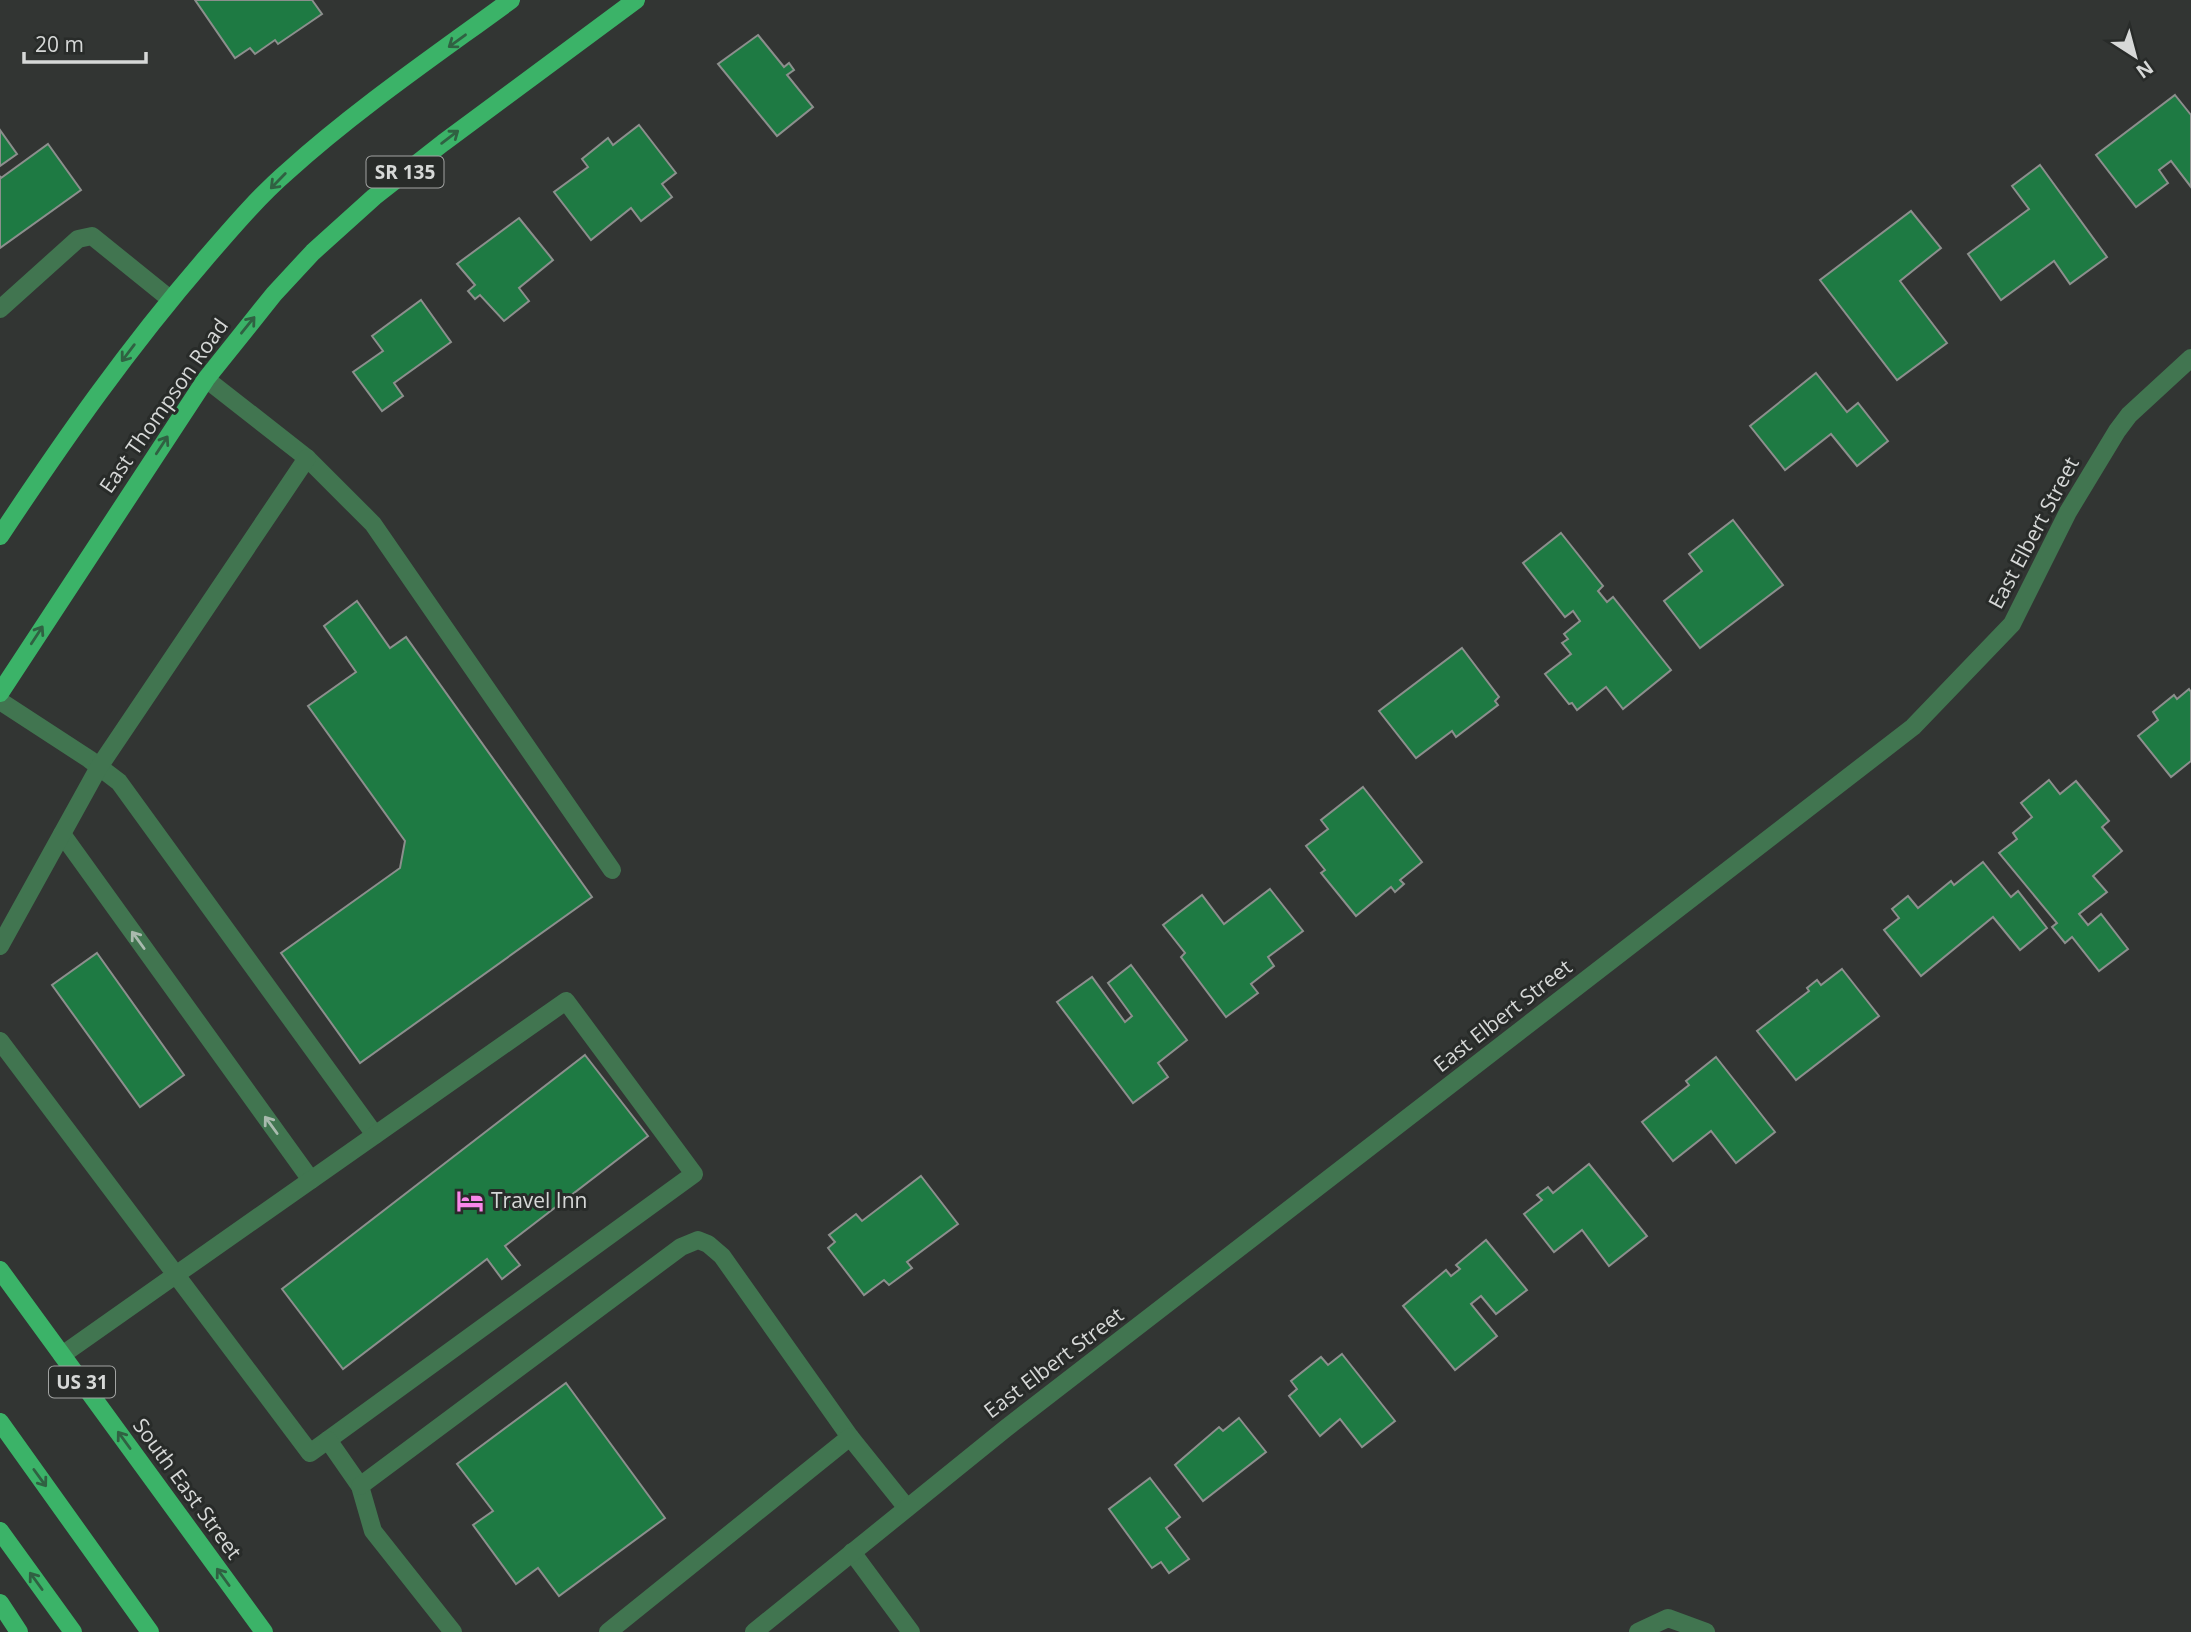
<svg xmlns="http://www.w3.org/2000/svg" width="2191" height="1632" font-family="'Open Sans',sans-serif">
	<rect width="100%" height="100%" fill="#323533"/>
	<g fill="#1e7a43" stroke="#8c8f8d" stroke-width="2">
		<path d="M195 0H312L322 14 278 44 275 40 255 54 250 48 235 58Z"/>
		<path d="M758 35 784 67 789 63 794 70 787 75 813 107 777 136 718 64Z"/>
		<path d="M2175 95 2191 115V187L2171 161 2159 170 2168 183 2136 207 2096 155Z"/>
		<path d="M639 125 676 173 662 184 672 197 641 221 631 208 591 240 554 192 588 167 582 159 608 138 613 145Z"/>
		<path d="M0 130 17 154 0 166Z"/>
		<path d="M48 144 81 190 0 248V176L1 178Z"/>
		<path d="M2040 165 2107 257 2070 284 2054 261 2001 300 1968 254 2029 209 2012 186Z"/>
		<path d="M1911 211 1941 248 1900 281 1947 343 1897 380 1820 280Z"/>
		<path d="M519 218 553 260 519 288 529 301 504 321 480 295 475 299 468 291 475 285 457 264Z"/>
		<path d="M421 300 451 342 394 383 403 396 382 411 353 372 383 351 372 336Z"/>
		<path d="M1816 373 1847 412 1858 403 1888 441 1857 466 1831 434 1785 470 1750 426Z"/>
		<path d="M1733 520 1783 585 1700 648 1664 601 1702 571 1689 554Z"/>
		<path d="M1561 533 1603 586 1598 591 1607 602 1613 597 1671 670 1623 709 1606 687 1577 710 1572 703 1569 704 1545 674 1571 654 1562 643 1568 639 1564 634 1580 621 1573 611 1565 617 1523 563Z"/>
		<path d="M357 601 390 648 406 637 592 897 360 1063 281 953 400 868 405 841 308 706 356 672 324 626Z"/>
		<path d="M1462 648 1499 697 1495 701 1498 705 1456 737 1452 731 1416 758 1379 711Z"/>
		<path d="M2189 689 2191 692V761L2171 777 2138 736 2158 720 2153 712 2174 695 2177 699Z"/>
		<path d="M2049 780 2060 794 2076 781 2109 821 2102 827 2122 851 2093 876 2107 892 2079 914 2088 925 2101 914 2128 949 2099 971 2072 937 2065 943 2052 927 2057 923 1999 853 2017 839 2013 833 2032 817 2021 803Z"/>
		<path d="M1363 787 1422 862 1400 880 1404 884 1395 892 1391 887 1356 916 1321 873 1325 870 1306 846 1328 829 1321 820Z"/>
		<path d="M1983 862 2011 897 2018 891 2047 928 2020 950 1993 917 1921 976 1884 930 1899 918 1892 909 1908 896 1918 908 1951 881 1954 885Z"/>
		<path d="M1270 889 1303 931 1268 957 1274 966 1251 984 1258 993 1226 1017 1181 957 1185 953 1163 925 1202 895 1224 924Z"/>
		<path d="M97 953 184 1075 140 1107 52 985Z"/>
		<path d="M1131 965 1187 1040 1158 1063 1168 1077 1133 1103 1057 1002 1092 977 1125 1022 1132 1016 1108 983Z"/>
		<path d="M1842 969 1879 1016 1796 1080 1757 1031 1809 991 1807 988 1817 980 1821 985Z"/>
		<path d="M585 1055 648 1136 505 1246 520 1265 502 1279 487 1259 343 1369 282 1289Z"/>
		<path d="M1716 1057 1775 1132 1736 1163 1711 1131 1673 1161 1642 1122 1689 1085 1686 1081Z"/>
		<path d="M1589 1164 1647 1236 1609 1266 1582 1230 1554 1252 1524 1214 1542 1200 1537 1195 1548 1187 1553 1193Z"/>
		<path d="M921 1176 958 1224 907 1262 912 1268 889 1285 884 1280 864 1295 828 1248 835 1242 829 1235 856 1214 862 1221Z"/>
		<path d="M1486 1240 1527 1290 1496 1314 1481 1296 1471 1304 1497 1336 1455 1370 1403 1306 1446 1270 1451 1276 1460 1269 1456 1265Z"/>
		<path d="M1342 1354 1395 1421 1362 1447 1340 1419 1320 1436 1289 1396 1297 1389 1291 1381 1321 1357 1328 1365Z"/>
		<path d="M566 1383 665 1518 559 1596 538 1568 516 1584 473 1525 493 1511 457 1464Z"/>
		<path d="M1239 1418 1266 1452 1203 1501 1175 1465 1219 1427 1223 1431Z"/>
		<path d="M1150 1478 1180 1517 1166 1528 1189 1559 1169 1573 1161 1562 1152 1568 1109 1509Z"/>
	</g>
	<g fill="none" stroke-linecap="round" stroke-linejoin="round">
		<g stroke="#417550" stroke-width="18">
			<path d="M0 309 78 239 92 236 170 299"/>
			<path d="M206 379 307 458 373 524 612 870"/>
			<path d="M0 701 89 759 119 782 375 1135"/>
			<path d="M62 834 311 1180"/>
			<path d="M0 946 99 767 307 458"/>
			<path d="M0 1041 310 1453 694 1174 566 1001 177 1274 62 1355"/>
			<path d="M328 1440 360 1486 373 1531 453 1632"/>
			<path d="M360 1486 681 1247 698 1240 708 1244 722 1256 850 1437"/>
			<path d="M852 1552 911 1632"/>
			<path d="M608 1632 850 1437 907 1508"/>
			<path d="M754 1632 1005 1429 1913 727 2012 624 2068 512 2117 431 2129 415 2191 358"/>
			<path d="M1638 1632 1668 1618 1706 1632"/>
		</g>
		<g stroke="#3bb368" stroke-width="18">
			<path d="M0 536C65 438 128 348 205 259 231 229 258 197 288 171 358 108 436 55 511 0"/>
			<path d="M0 693 206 379 274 294 313 252 374 197 443 143 636 0"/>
			<path d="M0 1270 264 1632"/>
			<path d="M0 1422 150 1632"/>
			<path d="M0 1531 73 1632"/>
			<path d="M0 1603 19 1632"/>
		</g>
	</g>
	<defs><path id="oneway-shaft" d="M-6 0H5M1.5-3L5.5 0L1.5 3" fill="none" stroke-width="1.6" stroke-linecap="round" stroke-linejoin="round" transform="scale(1.75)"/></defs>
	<g stroke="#306142">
		<use href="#oneway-shaft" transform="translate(457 41) rotate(144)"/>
		<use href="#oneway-shaft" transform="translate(450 137) rotate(-37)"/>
		<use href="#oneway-shaft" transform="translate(278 181) rotate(134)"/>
		<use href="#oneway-shaft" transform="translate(248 325) rotate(-51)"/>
		<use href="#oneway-shaft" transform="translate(128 353) rotate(127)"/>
		<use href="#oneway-shaft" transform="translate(162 445) rotate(-57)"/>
		<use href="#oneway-shaft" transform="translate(37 635) rotate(-57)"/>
		<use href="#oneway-shaft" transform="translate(124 1440) rotate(-126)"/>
		<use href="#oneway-shaft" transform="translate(40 1478) rotate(54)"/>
		<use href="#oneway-shaft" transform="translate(223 1577) rotate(-126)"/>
		<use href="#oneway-shaft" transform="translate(36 1581) rotate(-126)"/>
	</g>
	<g stroke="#a9baae">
		<use href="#oneway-shaft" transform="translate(138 940) rotate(-126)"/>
		<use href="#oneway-shaft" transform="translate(271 1125) rotate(-126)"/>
	</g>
	<defs>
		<symbol id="hotel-bare" viewBox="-9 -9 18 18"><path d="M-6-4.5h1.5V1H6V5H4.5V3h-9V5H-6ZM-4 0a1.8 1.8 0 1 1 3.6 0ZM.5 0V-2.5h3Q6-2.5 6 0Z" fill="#f987e9" stroke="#282b29" stroke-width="2.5" paint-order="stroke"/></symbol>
	</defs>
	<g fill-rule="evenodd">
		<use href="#hotel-bare" x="451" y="1182" width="38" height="38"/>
	</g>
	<g text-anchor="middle" stroke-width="6" stroke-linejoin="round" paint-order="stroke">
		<g fill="#282b29" stroke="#a2a4a3" stroke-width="2">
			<rect x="366.5" y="156.5" width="77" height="31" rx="5"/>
			<rect x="49" y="1366.5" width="66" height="31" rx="5"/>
		</g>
		<g font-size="19" font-weight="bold" fill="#d6d8d7">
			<text x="405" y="179">SR 135</text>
			<text x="82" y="1389">US 31</text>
		</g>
		<g font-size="21" fill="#d6d8d7" stroke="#282b29">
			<text transform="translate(164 406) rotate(-55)" y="7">East Thompson Road</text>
			<text transform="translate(2034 533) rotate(-62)" y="7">East Elbert Street</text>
			<text transform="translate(1503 1016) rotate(-38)" y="7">East Elbert Street</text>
			<text transform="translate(1054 1363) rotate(-37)" y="7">East Elbert Street</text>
			<text transform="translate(187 1489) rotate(54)" y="7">South East Street</text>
		</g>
		<g font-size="21" fill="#d6d8d7" stroke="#282b29" text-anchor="start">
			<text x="491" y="1208">Travel Inn</text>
		</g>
	</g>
	<g transform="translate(2135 56) rotate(144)" stroke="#282b29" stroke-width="5" paint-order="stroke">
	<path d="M0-5L12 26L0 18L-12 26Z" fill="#d6d8d7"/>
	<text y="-10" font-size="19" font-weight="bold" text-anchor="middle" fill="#d6d8d7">N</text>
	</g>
	<path d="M24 52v10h122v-10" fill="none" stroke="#d6d8d7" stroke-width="3.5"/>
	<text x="35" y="52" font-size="21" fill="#d6d8d7" stroke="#282b29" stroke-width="5" paint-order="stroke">20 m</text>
</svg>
